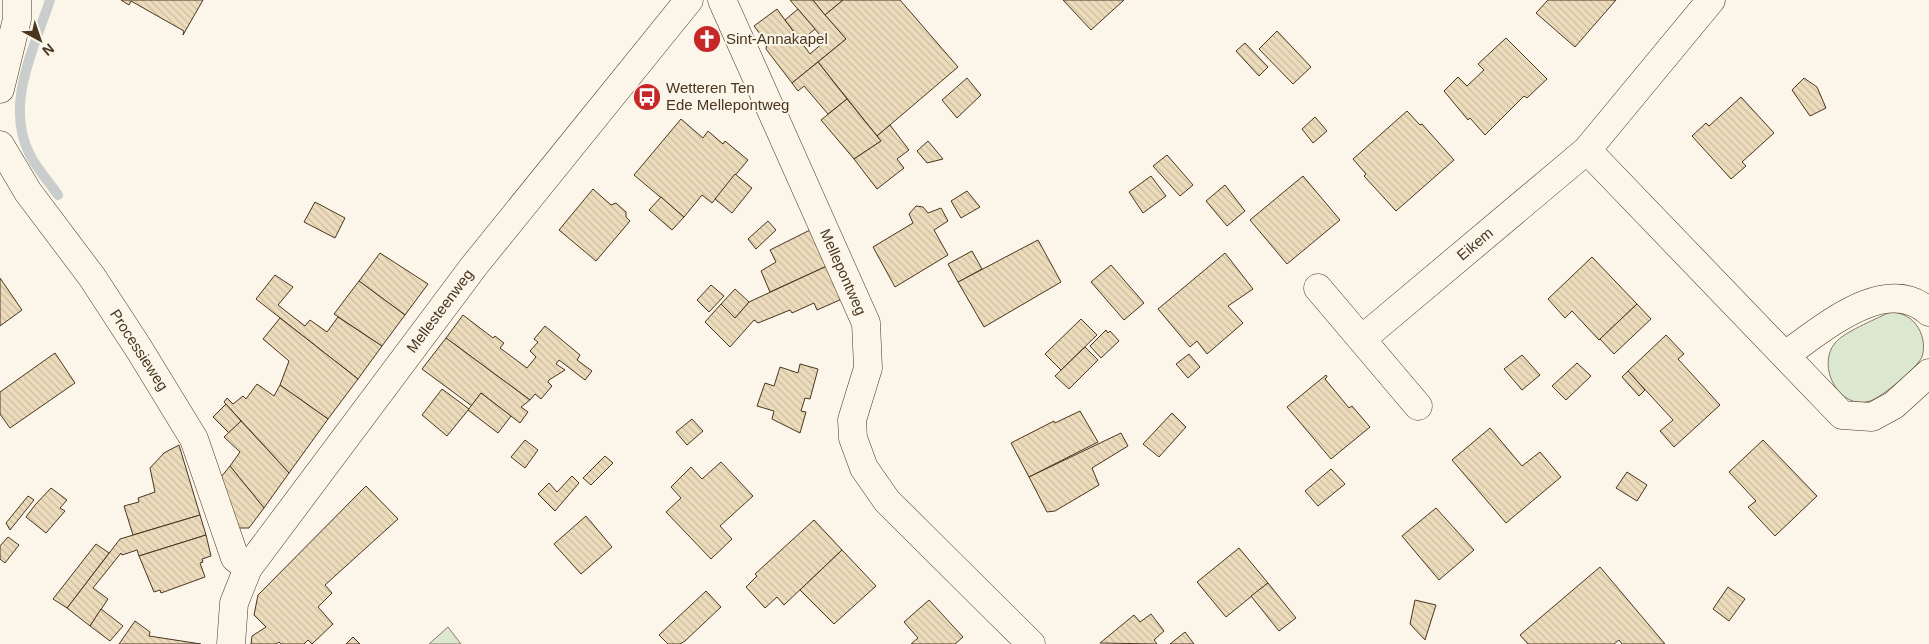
<svg xmlns="http://www.w3.org/2000/svg" width="1929" height="644" font-family="Helvetica,sans-serif">
	<defs>
		<pattern id="building-back-hatch" width="6" height="6" patternUnits="userSpaceOnUse" patternTransform="scale(1.25)"><rect width="6" height="6" fill="#ecdcbc"/><path d="M-1 5l2 2M0 0l6 6M5-1l2 2" fill="none" stroke="#ccbda1"/></pattern>
	</defs>
	<rect width="100%" height="100%" fill="#fbf6e9"/>
	<g fill="#dce7d0" stroke="#887966">
		<path d="M1888 313C1911 309 1929 334 1922 357 1917 368 1882 397 1870 401 1839 411 1816 366 1835 343 1844 332 1874 320 1888 313Z"/>
		<path d="M448 627 461 644H429Z"/>
	</g>
	<g fill="none" stroke-linecap="round" stroke-linejoin="round">
		<path stroke="#c9cecd" stroke-width="10" d="M50 0C34 49 4 105 30 155 37 169 49 182 58 195"/>
	</g>
	<g fill="url(#building-back-hatch)" stroke="#4a3520">
		<path d="M121 0H203L183 35 184 31 131 1 129 5Z"/>
		<path d="M790 0H813L846 39 792 83 766 49 767 43 754 26 777 9 810 54 825 41Z"/>
		<path d="M813 0H843L825 15Z"/>
		<path d="M843 0H900L958 67 877 136 818 62 846 39 825 15Z"/>
		<path d="M1063 0H1124L1091 30Z"/>
		<path d="M1548 0H1616L1575 47 1536 13Z"/>
		<path d="M798 9 815 29 801 41 785 20Z"/>
		<path d="M699 31 715 32 712 45H700Z"/>
		<path d="M1277 31 1311 67 1293 84 1259 49Z"/>
		<path d="M1506 38 1547 79 1527 98 1524 96 1485 135 1470 118 1468 120 1444 91 1458 77 1467 86 1484 70 1478 64Z"/>
		<path d="M1245 43 1268 67 1259 76 1236 51Z"/>
		<path d="M818 62 847 99 828 114 804 86 798 91 792 83Z"/>
		<path d="M967 78 981 95 957 118 942 100Z"/>
		<path d="M1804 78 1817 87 1826 108 1810 116 1792 90Z"/>
		<path d="M1741 97 1774 133 1742 162 1746 166 1731 179 1692 136 1706 123 1709 126Z"/>
		<path d="M847 99 881 141 854 159 821 120Z"/>
		<path d="M1407 111 1420 125 1422 124 1454 160 1396 211 1364 176 1366 174 1353 159Z"/>
		<path d="M1315 117 1327 131 1313 143 1302 129Z"/>
		<path d="M681 119 703 138 708 131 723 144 725 141 748 160 712 203 702 195 684 217 634 175Z"/>
		<path d="M890 125 909 150 897 159 904 168 877 189 854 159 881 141 877 136Z"/>
		<path d="M928 141 943 159 927 163 917 151Z"/>
		<path d="M1167 155 1193 185 1180 196 1153 166Z"/>
		<path d="M735 174 752 188 732 213 715 199Z"/>
		<path d="M1151 176 1166 196 1143 213 1129 192Z"/>
		<path d="M1303 176 1340 220 1287 264 1250 220Z"/>
		<path d="M1225 185 1245 211 1227 226 1206 201Z"/>
		<path d="M593 189 611 205 616 203 626 212V217L630 221 596 261 559 230Z"/>
		<path d="M967 191 980 207 961 218 951 201Z"/>
		<path d="M661 197 684 217 672 230 649 210Z"/>
		<path d="M315 202 345 218 335 238 304 222Z"/>
		<path d="M916 206 923 207 928 213 941 208 948 221 934 230 948 255 895 287 873 247 913 223 909 214Z"/>
		<path d="M768 221 776 230 756 249 748 239Z"/>
		<path d="M810 230 827 266 770 292 761 271 776 262 770 250Z"/>
		<path d="M1038 240 1061 282 984 327 958 282Z"/>
		<path d="M972 251 982 269 958 282 948 264Z"/>
		<path d="M380 253 428 284 405 315 359 281Z"/>
		<path d="M1225 253 1253 289 1228 306 1243 323 1207 354 1197 341 1190 347 1158 309Z"/>
		<path d="M1592 257 1637 304 1599 340 1572 311 1565 318 1548 299Z"/>
		<path d="M1111 265 1144 303 1124 320 1091 282Z"/>
		<path d="M827 266 842 299 817 310 814 303 792 313 790 310 758 323 754 320 730 347 705 322 721 304 735 318 749 302Z"/>
		<path d="M275 275 293 287 278 305 305 326 310 320 327 332 338 317 382 346 358 379 256 299Z"/>
		<path d="M0 278 22 310 0 326Z"/>
		<path d="M359 281 405 315 382 346 334 314Z"/>
		<path d="M711 285 724 296 709 312 697 300Z"/>
		<path d="M735 289 749 302 735 318 721 304Z"/>
		<path d="M1637 304 1651 319 1614 354 1600 339Z"/>
		<path d="M463 315 493 338 495 336 504 343 500 348 527 368 536 357 530 351 538 342 534 339 545 326 580 355 577 360 592 371 585 380 559 360 556 364 565 370 549 380 548 382 552 386 541 399 535 394 530 400 446 338Z"/>
		<path d="M280 318 358 379 328 419 280 385 289 361 263 339Z"/>
		<path d="M1081 319 1097 335 1061 370 1045 354Z"/>
		<path d="M1106 330 1108 333 1110 331 1119 341 1101 358 1090 346Z"/>
		<path d="M1666 335 1684 354 1678 359 1720 405 1674 447 1660 431 1673 420 1628 371Z"/>
		<path d="M446 338 530 400 521 407 528 412 520 423 481 393 472 406 422 369Z"/>
		<path d="M1085 347 1098 360 1069 389 1055 376Z"/>
		<path d="M55 353 75 383 10 428 0 414V392Z"/>
		<path d="M1189 354 1200 367 1188 378 1176 364Z"/>
		<path d="M1522 355 1540 375 1522 390 1504 369Z"/>
		<path d="M1577 363 1591 376 1566 400 1552 386Z"/>
		<path d="M800 364 818 369 810 399 805 398 801 411 806 412 800 433 772 419 774 411 757 406 765 383 774 386 780 367 798 373Z"/>
		<path d="M1628 371 1645 390 1639 396 1622 377Z"/>
		<path d="M1326 375 1327 377 1325 379 1349 408 1352 406 1370 427 1331 459 1287 407Z"/>
		<path d="M257 384 274 396 280 385 328 419 289 473 224 402 227 398 233 404 243 396 246 399Z"/>
		<path d="M442 389 469 409 447 436 422 415Z"/>
		<path d="M481 393 511 416 498 433 468 410Z"/>
		<path d="M226 404 241 421 229 433 213 417Z"/>
		<path d="M1080 411 1098 442 1029 477 1011 443 1054 421 1055 423Z"/>
		<path d="M1172 413 1186 427 1159 457 1143 444Z"/>
		<path d="M692 419 703 431 687 445 676 432Z"/>
		<path d="M241 421 289 473 264 508 230 466 240 452 224 437Z"/>
		<path d="M1490 428 1522 466 1540 452 1561 477 1506 523 1452 460Z"/>
		<path d="M1121 433 1128 446 1092 468 1099 485 1055 511 1047 512 1029 477Z"/>
		<path d="M525 440 538 450 525 468 511 457Z"/>
		<path d="M1763 440 1817 496 1775 536 1748 507 1756 501 1729 472Z"/>
		<path d="M179 445 200 515 133 535 124 506 139 502 138 498 155 492 150 468 164 453Z"/>
		<path d="M605 456 613 463 591 485 583 478Z"/>
		<path d="M721 462 753 496 720 526 732 539 711 559 666 512 681 498 671 487 691 467 702 479Z"/>
		<path d="M230 466 264 508 249 528H239L221 477Z"/>
		<path d="M1331 469 1345 484 1318 506 1305 491Z"/>
		<path d="M1627 472 1647 485 1637 501 1616 488Z"/>
		<path d="M572 476 579 483 555 511 538 494 549 483 557 492Z"/>
		<path d="M366 486 398 519 325 585 332 593 318 607 333 624 312 644 308 640 304 644H281L279 642 276 644H251L252 636 266 627 254 615 258 595Z"/>
		<path d="M51 488 67 500 60 508 65 511 46 533 26 517 35 505Z"/>
		<path d="M28 496 34 500 10 530 6 523Z"/>
		<path d="M1436 508 1474 550 1439 580 1402 536Z"/>
		<path d="M200 515 206 535 139 556 137 550 122 555 121 553 93 588 108 599 90 626 67 608 120 539Z"/>
		<path d="M586 516 612 547 581 574 554 544Z"/>
		<path d="M814 520 842 550 784 605 777 597 765 608 746 587 757 576 755 574Z"/>
		<path d="M206 535 211 556 202 559 203 562 200 563 205 577 161 593 160 590 154 592 139 556Z"/>
		<path d="M8 537 19 545 5 563 0 559V546Z"/>
		<path d="M96 544 109 553 67 608 53 599Z"/>
		<path d="M1239 548 1268 583 1226 617 1197 582Z"/>
		<path d="M842 550 876 586 834 624 800 590Z"/>
		<path d="M1600 567 1665 644H1622L1619 640 1614 644H1528L1520 635Z"/>
		<path d="M1268 583 1296 618 1279 631 1251 596Z"/>
		<path d="M1728 587 1745 599 1729 621 1713 609Z"/>
		<path d="M706 591 721 607 685 641 680 644H668L659 635Z"/>
		<path d="M929 600 963 637 955 644H911L918 638 904 622Z"/>
		<path d="M1415 600 1436 605 1425 640 1410 624Z"/>
		<path d="M101 609 123 626 110 641 90 626Z"/>
		<path d="M1151 614 1164 631 1154 640 1157 644 1100 643 1134 615 1140 622Z"/>
		<path d="M135 621 150 632 149 636 201 644H119Z"/>
		<path d="M1185 632 1194 644H1170Z"/>
		<path d="M353 637 360 644H346Z"/>
	</g>
	<g fill="none" stroke-linecap="round" stroke-linejoin="round">
		<defs>
			<g id="street">
				<path d="M722 0 866 323 868 368 852 420 853 438 864 468 887 501 1031 644"/>
				<path d="M0 89 17 19V0"/>
				<path d="M0 145 28 192 92 277 139 349 194 439 235 558 248 568"/>
				<path d="M1587 150 1842 415 1872 417 1894 405 1929 373"/>
				<path d="M1318 288 1418 406"/>
				<path d="M1362 339 1587 150 1711 0"/>
				<path d="M1785 355C1822 330 1886 272 1929 312"/>
				<path d="M231 644 234 603 248 568 474 266 689 0"/>
			</g>
		</defs>
		<use href="#street" stroke="#4a3520" stroke-width="29"/>
		<use href="#street" stroke="#fbf6e9" stroke-width="28"/>
	</g>
	<defs>
		<symbol id="church-disc" viewBox="-11 -11 22 22"><circle r="9.5" fill="#c62828" stroke="#fbf6e9"/><path d="M-1.2-6h2.4v3.5h3.3v2.4h-3.3V6h-2.4V-.1h-3.3v-2.4h3.3Z" fill="#fff"/></symbol>
		<symbol id="bus-disc" viewBox="-11 -11 22 22"><circle r="9.5" fill="#c62828" stroke="#fbf6e9"/><path d="M-5-6H5V4H4V6H2V4H-2V6H-4V4H-5ZM-3.5-4V0h7V-4ZM-3.5 1.2v1.5H-2V1.2ZM2 1.2v1.5H3.5V1.2Z" fill="#fff"/></symbol>
	</defs>
	<g fill-rule="evenodd">
		<use href="#church-disc" x="691" y="23" width="32" height="32"/>
		<use href="#bus-disc" x="631" y="81" width="32" height="32"/>
	</g>
	<g text-anchor="middle" stroke-width="4" stroke-linejoin="round" paint-order="stroke">
		<g font-size="15" fill="#4a3520" stroke="#fbf6e9" text-anchor="start">
			<text x="726" y="44">Sint-Annakapel</text>
			<text x="666" y="93">Wetteren Ten<tspan x="666" dy="17">Ede Mellepontweg</tspan></text>
		</g>
		<g font-size="15" fill="#4a3520" stroke="#fbf6e9">
			<text transform="translate(1475 244) rotate(-40)" y="5">Eikem</text>
			<text transform="translate(843 272) rotate(66)" y="5">Mellepontweg</text>
			<text transform="translate(440 311) rotate(-53)" y="5">Mellesteenweg</text>
			<text transform="translate(139 350) rotate(57)" y="5">Processieweg</text>
		</g>
	</g>
	<g transform="translate(40 40) rotate(140)" stroke="#fbf6e9" stroke-width="4" paint-order="stroke">
	<path d="M0-4L9 19L0 12L-9 19Z" fill="#4a3520"/>
	<text y="-8" font-size="14" font-weight="bold" text-anchor="middle" fill="#4a3520">N</text>
	</g>
</svg>
